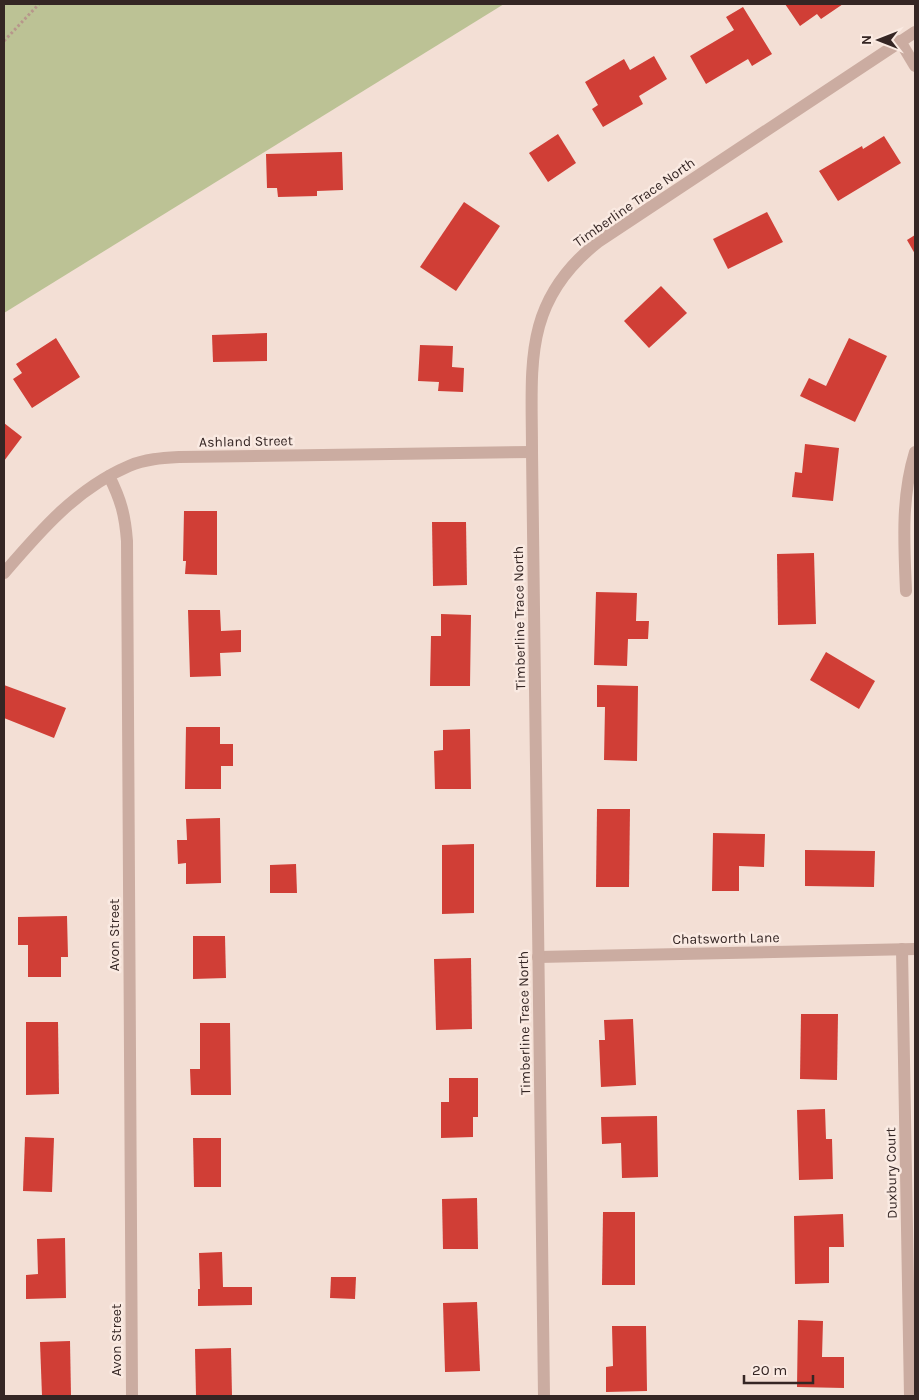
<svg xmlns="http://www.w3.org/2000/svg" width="919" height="1400" font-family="Karla,sans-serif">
	<rect width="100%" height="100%" fill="#f3dfd5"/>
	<path fill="#bcc295" d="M4 4H504L4 313Z"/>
	<g fill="#d03e36">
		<path d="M785 4H843L821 19 817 14 800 26Z"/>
		<path d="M743 7 772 54 752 66 748 59 706 84 690 56 734 30 726 17Z"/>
		<path d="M654 56 667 79 639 96 643 104 603 127 592 109 598 105 585 82 624 59 630 70Z"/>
		<path d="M558 134 576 163 548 182 529 153Z"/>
		<path d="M884 136 901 163 838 201 819 171 862 146 863 149Z"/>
		<path d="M342 152 343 190 317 191V196L278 197 277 188H267L266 154Z"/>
		<path d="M464 202 500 226 456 291 420 267Z"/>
		<path d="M767 212 783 242 728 269 713 239Z"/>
		<path d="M915 235V254L907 240Z"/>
		<path d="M661 286 687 313 649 348 624 321Z"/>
		<path d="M267 333V361L213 362 212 335Z"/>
		<path d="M56 338 80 377 32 408 13 379 22 373 16 364Z"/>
		<path d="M849 338 887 356 855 422 800 396 809 378 826 386Z"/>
		<path d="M420 345 453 346 452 367 464 368 463 392 438 391 439 382 418 381Z"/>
		<path d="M4 423 22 437 4 461Z"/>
		<path d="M805 444 839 448 833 501 792 497 795 472 802 473Z"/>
		<path d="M184 511H217V575L185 574 186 561H183Z"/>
		<path d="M432 522H466L467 585 433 586Z"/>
		<path d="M814 553 816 624 778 625 777 554Z"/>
		<path d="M596 592 637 593 636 621H649L648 639H628L627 666 594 665Z"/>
		<path d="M188 610H220L221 631 241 630V652L220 653 221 676 190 677Z"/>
		<path d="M441 614 471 615 470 686H430L431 636H441Z"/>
		<path d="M826 652 875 681 859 709 810 680Z"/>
		<path d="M4 685 66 708 54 738 4 718Z"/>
		<path d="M597 685 638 686 637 761 604 760 605 707H597Z"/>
		<path d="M186 727H220V744H233V766H221V789H185Z"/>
		<path d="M470 729 471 789H435L434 751 443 750V730Z"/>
		<path d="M597 809H630L629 887H596Z"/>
		<path d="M220 818 221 883 186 884V863L178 864 177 840H187L186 819Z"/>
		<path d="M713 833 765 834 764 867 739 866V891H712Z"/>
		<path d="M474 844V913L442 914V845Z"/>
		<path d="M805 850 875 851 874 887 805 886Z"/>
		<path d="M296 864 297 893H270V865Z"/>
		<path d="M67 916 68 957H61V977H28V945H18V917Z"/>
		<path d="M193 936H225L226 978 193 979Z"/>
		<path d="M471 958 472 1029 436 1030 434 959Z"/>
		<path d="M801 1014H838L837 1080 800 1079Z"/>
		<path d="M633 1019 636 1085 601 1087 599 1040H605L604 1020Z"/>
		<path d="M26 1022H58L59 1094 26 1095Z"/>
		<path d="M200 1023H230L231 1095H191L190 1069H200Z"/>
		<path d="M449 1078H478V1117H473V1137L441 1138V1102H449Z"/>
		<path d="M825 1109 826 1139H832L833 1179 799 1180 797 1110Z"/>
		<path d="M657 1116 658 1177 622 1178 621 1143 602 1144 601 1117Z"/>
		<path d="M25 1137 54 1138 52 1192 23 1191Z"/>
		<path d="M193 1138H221V1187H194Z"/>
		<path d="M477 1198 478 1249H443L442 1199Z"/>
		<path d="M603 1212H635V1285H602Z"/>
		<path d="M843 1214 844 1247H829V1283L795 1284 794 1216Z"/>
		<path d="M65 1238 66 1298 26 1299V1275L38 1274 37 1239Z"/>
		<path d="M222 1252 223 1287H252V1305L198 1306V1289H200L199 1253Z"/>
		<path d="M331 1277H356L355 1299 330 1298Z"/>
		<path d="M477 1302 480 1371 445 1372 443 1303Z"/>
		<path d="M798 1320 823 1321 822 1357H844V1388L797 1387Z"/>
		<path d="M612 1326H646L647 1391 606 1392V1367L613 1366Z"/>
		<path d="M70 1341 71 1396H42L40 1342Z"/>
		<path d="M231 1348 232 1396H196L195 1349Z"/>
	</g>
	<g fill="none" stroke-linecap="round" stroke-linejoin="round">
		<path stroke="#b7968b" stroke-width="3" stroke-dasharray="2.5 2.5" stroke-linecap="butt" d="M4 41 39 4"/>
		<g stroke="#cbaca1" stroke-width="12">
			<path d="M900 41 915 66"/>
			<path d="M109 476C121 500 125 515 127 541L132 1396"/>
			<path d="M4 573C40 531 77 488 129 466 145 459 162 458 179 457L532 452"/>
			<path d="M906 591C904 544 901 497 915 452"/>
			<path d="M902 949 910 1396"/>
			<path d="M538 957 915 949"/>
			<path d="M544 1396 532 452C532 365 522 302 598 242L915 32"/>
		</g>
	</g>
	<g text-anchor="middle" stroke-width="5" stroke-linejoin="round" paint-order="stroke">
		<g font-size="14" fill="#352624" stroke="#faeae2">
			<text transform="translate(634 202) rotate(-35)" y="5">Timberline Trace North</text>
			<text transform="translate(246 441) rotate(-1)" y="5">Ashland Street</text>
			<text transform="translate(519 618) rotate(-91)" y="5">Timberline Trace North</text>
			<text transform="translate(114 935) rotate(-90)" y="5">Avon Street</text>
			<text transform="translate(726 938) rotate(-1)" y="5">Chatsworth Lane</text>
			<text transform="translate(524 1023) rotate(-91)" y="5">Timberline Trace North</text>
			<text transform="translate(891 1173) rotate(-91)" y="5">Duxbury Court</text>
			<text transform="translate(116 1340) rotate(-90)" y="5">Avon Street</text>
		</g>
	</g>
	<rect width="919" height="1400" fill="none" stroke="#352624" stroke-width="10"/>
	<g transform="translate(879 40) rotate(270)" stroke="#faeae2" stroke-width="4" paint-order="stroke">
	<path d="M0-4L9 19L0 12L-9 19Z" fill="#352624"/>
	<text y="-8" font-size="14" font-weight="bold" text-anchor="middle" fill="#352624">N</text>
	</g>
	<path d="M744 1375v8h69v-8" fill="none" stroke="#352624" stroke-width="2.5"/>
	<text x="752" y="1375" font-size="15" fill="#352624" stroke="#faeae2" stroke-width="4" paint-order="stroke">20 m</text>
</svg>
